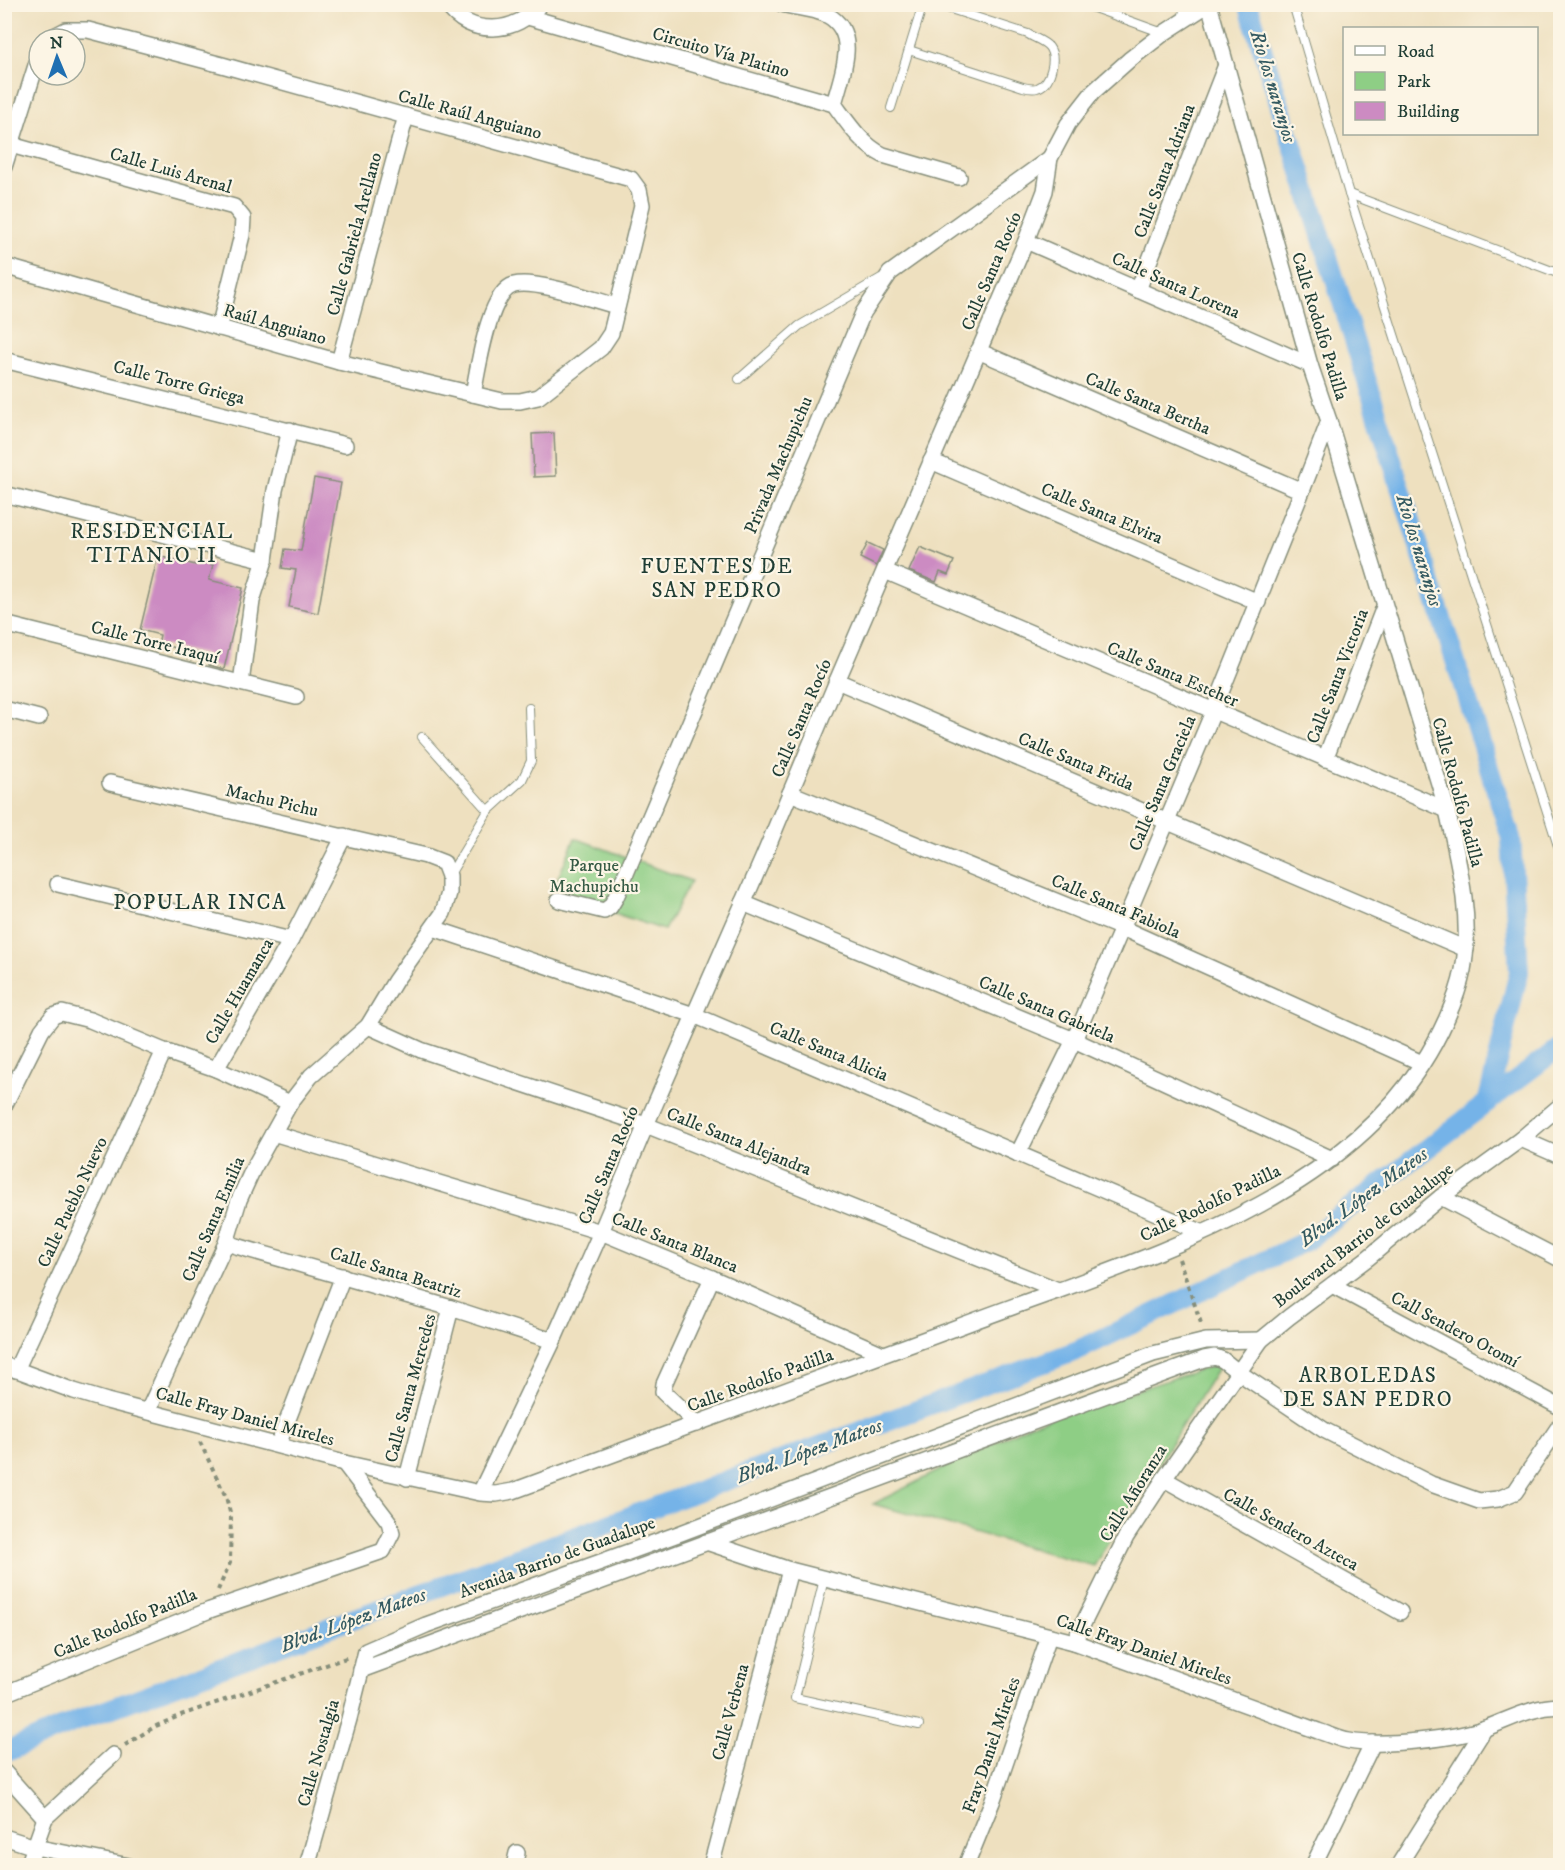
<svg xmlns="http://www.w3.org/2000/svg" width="1565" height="1870" font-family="'IM FELL DW Pica',serif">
	<rect width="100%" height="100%" fill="#fcf5e5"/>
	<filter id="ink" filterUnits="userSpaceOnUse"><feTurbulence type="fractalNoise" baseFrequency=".0167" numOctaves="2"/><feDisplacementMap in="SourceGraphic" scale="12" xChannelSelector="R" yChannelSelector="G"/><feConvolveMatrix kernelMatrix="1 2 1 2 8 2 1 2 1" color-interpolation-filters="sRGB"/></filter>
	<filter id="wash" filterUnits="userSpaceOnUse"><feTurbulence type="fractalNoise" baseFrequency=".008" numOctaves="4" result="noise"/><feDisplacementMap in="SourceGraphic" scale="24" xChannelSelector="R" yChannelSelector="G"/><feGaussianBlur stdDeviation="1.35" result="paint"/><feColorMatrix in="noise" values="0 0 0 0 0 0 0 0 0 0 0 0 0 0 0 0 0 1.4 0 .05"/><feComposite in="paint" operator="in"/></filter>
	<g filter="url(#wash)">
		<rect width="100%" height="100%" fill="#eee0bf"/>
		<g fill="#8ece85" stroke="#56865c" stroke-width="1.5">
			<path d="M575 838 691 881 664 930 552 892Z"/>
			<path d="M1221 1363 1094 1566 873 1504 1031 1424Z"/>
		</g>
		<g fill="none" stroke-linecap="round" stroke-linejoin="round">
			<g stroke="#74b3e8" stroke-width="20">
				<path d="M1248 4 1511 838 1519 972 1487 1104"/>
				<path d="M4 1753 74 1722 1076 1351 1306 1241 1560 1047"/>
			</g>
		</g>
		<g id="blocks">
			<g fill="#cc8bc2">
				<path d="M554 433 556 476 534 477 532 434Z"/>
				<path d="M314 478 341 483 318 613 289 607 296 570 282 568 285 549 301 551Z"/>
				<path d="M868 543 883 550 876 566 860 558Z"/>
				<path d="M920 547 954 561 948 575 940 572 936 582 909 571Z"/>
				<path d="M158 556 196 565 197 561 213 565 209 580 243 588 224 669 209 665 211 656 158 644 160 635 140 630Z"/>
			</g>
		</g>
	</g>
	<g filter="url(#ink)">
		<use href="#blocks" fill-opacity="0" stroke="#868e7a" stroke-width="1.5"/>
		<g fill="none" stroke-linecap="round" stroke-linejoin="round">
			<defs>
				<g id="service">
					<path d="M1083 4 1163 33"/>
					<path d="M1293 4 1349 194 1560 852"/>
					<path d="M1182 21 1185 4"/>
					<path d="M909 50 1023 87C1027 88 1033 89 1037 88 1051 84 1057 58 1049 47 1044 41 1034 38 1028 34L935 4"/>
					<path d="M891 108 923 4"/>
					<path d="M1349 194 1560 274"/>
					<path d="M739 379 799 326 881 278"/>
					<path d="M422 737 488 811 449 876"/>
					<path d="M488 811 522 780 531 761 529 708"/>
					<path d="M824 1579 795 1698 919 1725"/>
				</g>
				<g id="minor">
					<path d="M447 4C468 38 518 34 540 4"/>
					<path d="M782 4C796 8 815 9 827 15 861 33 841 76 834 104"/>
					<path d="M528 17 834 104C848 123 861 144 883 155L959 177"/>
					<path d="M11 145 234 207 243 218 242 235 219 328"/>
					<path d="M4 167 39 56"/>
					<path d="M1026 241 1310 365"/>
					<path d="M4 266 339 362 502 401H520L538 397 601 348 611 333 642 205 639 190 631 179 222 65 88 30H66L49 39"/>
					<path d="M1138 290 1226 65"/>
					<path d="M978 351 1302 491"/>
					<path d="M4 360 345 445"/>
					<path d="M339 362 406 116"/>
					<path d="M473 394C478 371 488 292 514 285 536 279 593 300 617 306"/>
					<path d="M931 461 1258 602"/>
					<path d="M4 494 265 560"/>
					<path d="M885 571 1447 810"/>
					<path d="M4 624 296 697"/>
					<path d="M837 681 1466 949"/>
					<path d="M241 683 252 601 265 560 275 490 290 430"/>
					<path d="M4 709 39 718"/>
					<path d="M1325 759 1384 607"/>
					<path d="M110 783 426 856 444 863 449 876V893L443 913 395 981 368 1026 311 1076 290 1103 253 1169 239 1200 226 1243 148 1411"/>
					<path d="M790 793 1122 928 1422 1063"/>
					<path d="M58 884 291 940"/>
					<path d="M559 900 604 911 610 907 616 897 863 313 890 273 1050 158"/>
					<path d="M743 903 1074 1040 1332 1159"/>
					<path d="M433 928 694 1015 1201 1232"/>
					<path d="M368 1026 421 1050 646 1125 1058 1290"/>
					<path d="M216 1069 291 940 344 836"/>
					<path d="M4 1106 42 1030 53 1016 62 1013 90 1020 164 1051 216 1069 290 1103"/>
					<path d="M273 1133 601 1232 712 1278 883 1354"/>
					<path d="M1521 1139 1560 1156"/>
					<path d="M1018 1154 1074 1040 1122 928 1213 712 1302 491 1329 421"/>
					<path d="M1441 1197 1560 1259"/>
					<path d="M226 1243 451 1308 553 1341"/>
					<path d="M1332 1285 1560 1407"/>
					<path d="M4 1365 74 1391 107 1401 344 1463 480 1493 496 1494 513 1491C640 1445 766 1397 893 1351 948 1331 1002 1310 1057 1291 1187 1243 1343 1186 1422 1064 1439 1038 1457 1000 1463 970 1473 917 1458 861 1447 810L1329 421 1310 365 1209 4 1164 33 1129 60 1093 92 1068 124 1050 158 1045 191 1026 241 837 681 763 858 646 1125 601 1232 553 1341 480 1493"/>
					<path d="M16 1370 164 1051"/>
					<path d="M697 1424 663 1392 664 1384 712 1278"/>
					<path d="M278 1445 343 1276"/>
					<path d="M407 1478 451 1308"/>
					<path d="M1164 1479 1400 1612"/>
					<path d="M706 1542 790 1570 1074 1642 1318 1731C1328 1734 1338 1739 1349 1741 1381 1747 1455 1739 1486 1728 1513 1718 1531 1707 1560 1706"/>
					<path d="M1074 1642 1126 1537 1164 1479 1261 1340 1289 1317 1368 1258 1441 1197 1521 1139 1560 1106"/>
					<path d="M361 1670 1204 1359 1215 1357 1223 1360 1238 1372 1324 1430 1431 1484 1479 1501 1498 1499 1515 1492 1560 1425"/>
					<path d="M4 1694 210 1610 383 1551 392 1533 389 1522 344 1463"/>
					<path d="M4 1772 45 1818"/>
					<path d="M4 1837 35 1847 129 1866"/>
					<path d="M28 1866 45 1818 113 1755"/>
					<path d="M307 1866 349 1719 366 1651 426 1625 681 1533 1153 1354 1206 1341 1261 1340"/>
					<path d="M514 1866 517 1853"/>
					<path d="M711 1866 790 1570"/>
					<path d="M966 1866 992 1802 1049 1636"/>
					<path d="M1313 1866 1373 1743"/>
					<path d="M1398 1866 1485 1728"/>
				</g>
			</defs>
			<use href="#service" stroke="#868e7a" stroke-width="10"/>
			<use href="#minor" stroke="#868e7a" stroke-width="18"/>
			<g stroke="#868e7a" stroke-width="4" stroke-dasharray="4.5 4.5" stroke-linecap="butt">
				<path d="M1179 1259 1202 1326"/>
				<path d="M200 1442 226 1497 231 1516 230 1563 218 1590"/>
				<path d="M125 1745 156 1726 181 1715 349 1657"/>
			</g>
			<use href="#service" stroke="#fff" stroke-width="8"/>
			<use href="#minor" stroke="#fff" stroke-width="15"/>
		</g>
	</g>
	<g text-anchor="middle" stroke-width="4.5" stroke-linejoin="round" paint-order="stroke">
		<g font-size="18" fill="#1f3d34" stroke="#fcf5e5">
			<text transform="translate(721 52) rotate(16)" y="6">Circuito Vía Platino</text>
			<text transform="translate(470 114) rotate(15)" y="6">Calle Raúl Anguiano</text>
			<text transform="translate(171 170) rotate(16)" y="6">Calle Luis Arenal</text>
			<text transform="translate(1164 171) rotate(-69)" y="6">Calle Santa Adriana</text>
			<text transform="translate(354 234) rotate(-75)" y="6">Calle Gabriela Arellano</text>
			<text transform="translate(991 271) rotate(-67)" y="6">Calle Santa Rocío</text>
			<text transform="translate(1176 285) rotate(24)" y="6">Calle Santa Lorena</text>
			<text transform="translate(275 324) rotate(16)" y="6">Raúl Anguiano</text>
			<text transform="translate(1320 326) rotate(73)" y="6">Calle Rodolfo Padilla</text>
			<text transform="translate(179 382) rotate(14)" y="6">Calle Torre Griega</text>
			<text transform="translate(1148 403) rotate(23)" y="6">Calle Santa Bertha</text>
			<text transform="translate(778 465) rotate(-67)" y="6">Privada Machupichu</text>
			<text transform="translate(1102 513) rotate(23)" y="6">Calle Santa Elvira</text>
			<text transform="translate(155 642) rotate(14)" y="6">Calle Torre Iraquí</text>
			<text transform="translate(1173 674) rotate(23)" y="6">Calle Santa Esteher</text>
			<text transform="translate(1337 676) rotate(-69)" y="6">Calle Santa Victoria</text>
			<text transform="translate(801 718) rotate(-67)" y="6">Calle Santa Rocío</text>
			<text transform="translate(1076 761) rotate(23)" y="6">Calle Santa Frida</text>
			<text transform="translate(1162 783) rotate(-67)" y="6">Calle Santa Graciela</text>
			<text transform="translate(1458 792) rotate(75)" y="6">Calle Rodolfo Padilla</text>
			<text transform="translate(272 800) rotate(13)" y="6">Machu Pichu</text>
			<text transform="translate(1116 906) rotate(23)" y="6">Calle Santa Fabiola</text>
			<text transform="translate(239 991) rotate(-60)" y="6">Calle Huamanca</text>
			<text transform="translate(1047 1009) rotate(23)" y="6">Calle Santa Gabriela</text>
			<text transform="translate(829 1051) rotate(23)" y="6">Calle Santa Alicia</text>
			<text transform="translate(739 1141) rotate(22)" y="6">Calle Santa Alejandra</text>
			<text transform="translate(608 1165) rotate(-67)" y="6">Calle Santa Rocío</text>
			<text transform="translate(72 1202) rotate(-65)" y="6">Calle Pueblo Nuevo</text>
			<text transform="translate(1210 1203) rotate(-26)" y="6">Calle Rodolfo Padilla</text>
			<text transform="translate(213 1219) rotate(-67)" y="6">Calle Santa Emilia</text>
			<text transform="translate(1363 1235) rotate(-38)" y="6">Boulevard Barrio de Guadalupe</text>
			<text transform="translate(675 1242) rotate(22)" y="6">Calle Santa Blanca</text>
			<text transform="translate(396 1272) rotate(17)" y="6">Calle Santa Beatriz</text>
			<text transform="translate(1455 1329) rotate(28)" y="6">Call Sendero Otomí</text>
			<text transform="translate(760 1380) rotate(-20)" y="6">Calle Rodolfo Padilla</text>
			<text transform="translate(410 1388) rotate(-75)" y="6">Calle Santa Mercedes</text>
			<text transform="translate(245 1416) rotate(15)" y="6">Calle Fray Daniel Mireles</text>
			<text transform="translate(1133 1493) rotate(-58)" y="6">Calle Añoranza</text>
			<text transform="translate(1291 1529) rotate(29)" y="6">Calle Sendero Azteca</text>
			<text transform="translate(557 1557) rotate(-20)" y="6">Avenida Barrio de Guadalupe</text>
			<text transform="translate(125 1623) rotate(-23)" y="6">Calle Rodolfo Padilla</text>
			<text transform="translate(1144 1649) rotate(19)" y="6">Calle Fray Daniel Mireles</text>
			<text transform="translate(730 1712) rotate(-75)" y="6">Calle Verbena</text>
			<text transform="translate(991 1745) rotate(-71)" y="6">Fray Daniel Mireles</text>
			<text transform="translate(318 1753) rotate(-74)" y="6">Calle Nostalgia</text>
		</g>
		<g font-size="18" fill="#355a44" stroke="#fcf5e5">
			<text x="594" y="871">Parque<tspan x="594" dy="21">Machupichu</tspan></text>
		</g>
		<g font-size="20" font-style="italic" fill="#345a61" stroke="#fcf5e5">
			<text transform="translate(1274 86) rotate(73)" y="7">Rio los naranjos</text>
			<text transform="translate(1420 550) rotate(73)" y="7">Rio los naranjos</text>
			<text transform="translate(1363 1196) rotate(-36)" y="7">Blvd. López Mateos</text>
			<text transform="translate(809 1450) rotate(-20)" y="7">Blvd. López Mateos</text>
			<text transform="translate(353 1619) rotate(-20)" y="7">Blvd. López Mateos</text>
		</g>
		<g font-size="21" letter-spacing="1.5" fill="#1f3d34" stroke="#fcf5e5">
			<text x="152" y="538">RESIDENCIAL<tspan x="152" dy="24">TITANIO II</tspan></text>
			<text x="717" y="573">FUENTES DE<tspan x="717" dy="24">SAN PEDRO</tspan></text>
			<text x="200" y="909">POPULAR INCA</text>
			<text x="1368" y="1382">ARBOLEDAS<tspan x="1368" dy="24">DE SAN PEDRO</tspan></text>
		</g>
	</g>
	<rect width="1565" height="1870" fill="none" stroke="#fcf5e5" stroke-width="24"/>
	<rect x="1343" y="27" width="195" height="108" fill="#fcf5e5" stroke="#a4ab9e" stroke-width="1.5"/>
	<rect x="1355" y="46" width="30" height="9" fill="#ffffff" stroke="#a4ab9e" stroke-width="1.5"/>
	<text x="1397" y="57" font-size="18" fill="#1f3d34">Road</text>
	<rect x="1355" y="72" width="30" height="18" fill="#8ece85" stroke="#a4ab9e" stroke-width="1.5"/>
	<text x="1397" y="87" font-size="18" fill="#1f3d34">Park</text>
	<rect x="1355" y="102" width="30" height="18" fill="#cc8bc2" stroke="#a4ab9e" stroke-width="1.5"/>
	<text x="1397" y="117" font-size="18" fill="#1f3d34">Building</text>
	<g transform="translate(57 57) rotate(358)"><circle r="28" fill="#fcf5e5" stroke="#a4ab9e" stroke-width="1.5"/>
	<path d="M0-4.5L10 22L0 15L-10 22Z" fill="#1f6fb2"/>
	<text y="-9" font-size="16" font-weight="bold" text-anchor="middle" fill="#1f3d34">N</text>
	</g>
</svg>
